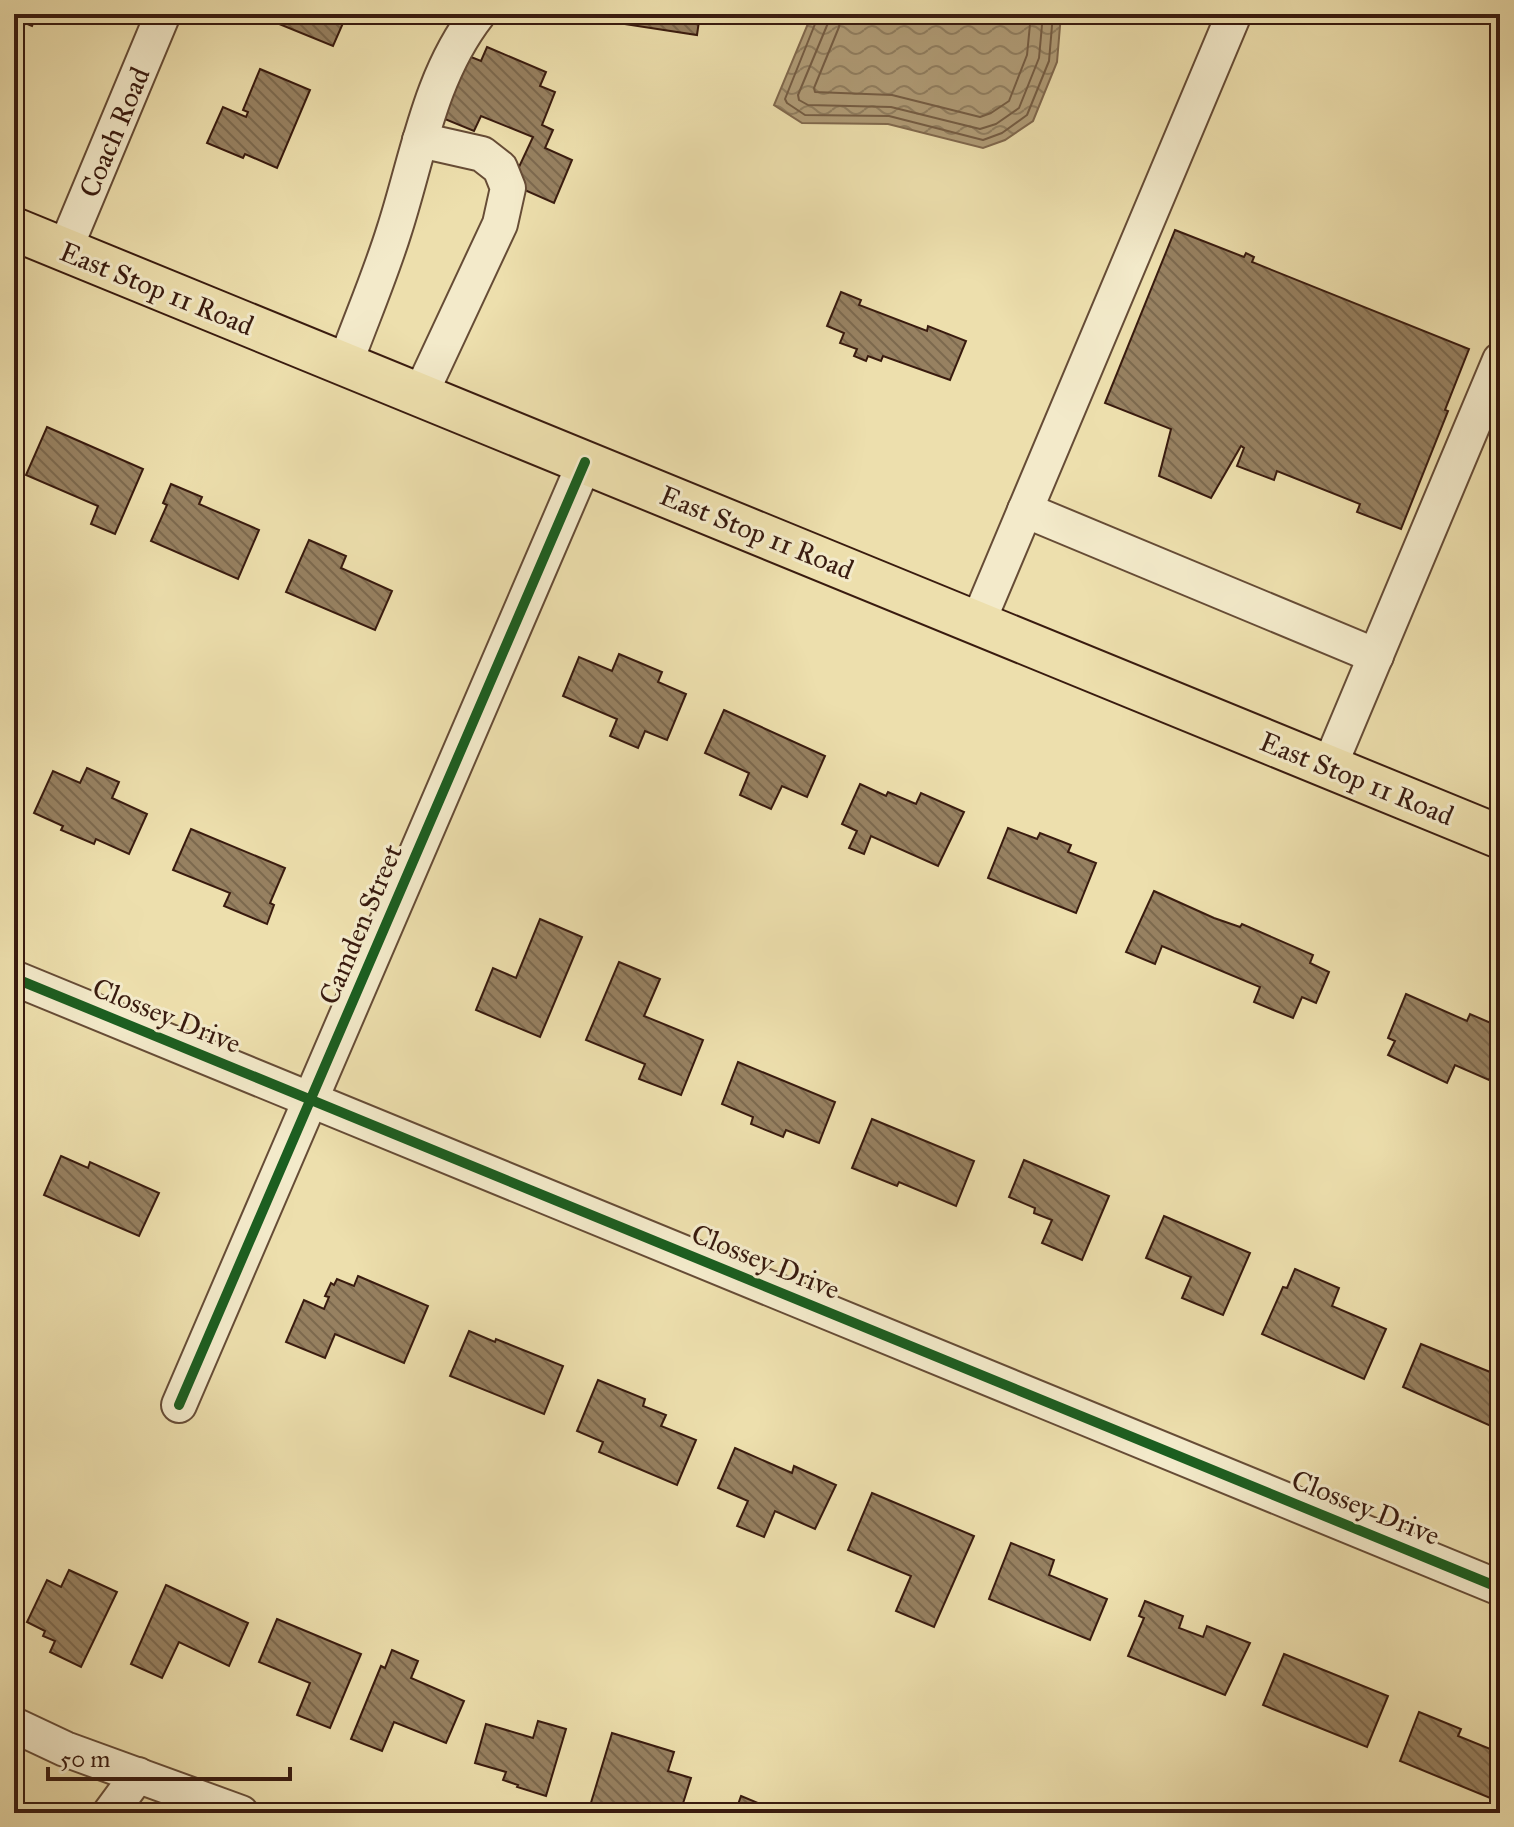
<svg xmlns="http://www.w3.org/2000/svg" width="1514" height="1827" font-family="'IM FELL Great Primer',serif">
	<defs>
		<pattern id="water-waves" width="16" height="10" patternUnits="userSpaceOnUse" patternTransform="scale(2)"><rect width="16" height="10" fill="#b09c77"/><path d="M0 5q4-4 8 0t8 0" fill="none" stroke="#907e60"/></pattern>
		<pattern id="building-back-hatch" width="6" height="6" patternUnits="userSpaceOnUse" patternTransform="scale(2)"><rect width="6" height="6" fill="#978161"/><path d="M-1 5l2 2M0 0l6 6M5-1l2 2" fill="none" stroke="#7c694e"/></pattern>
	</defs>
	<rect width="100%" height="100%" fill="#eddfad"/>
	<filter id="stains"><feTurbulence type="fractalNoise" baseFrequency=".0025" numOctaves="4"/><feColorMatrix values="0 0 0 0 .2 0 0 0 0 .09 0 0 0 0 .02 0 0 0 .5 -.17"/></filter>
	<radialGradient id="worn" r=".72"><stop offset=".6" stop-color="#630" stop-opacity="0"/><stop offset="1" stop-color="#630" stop-opacity=".3"/></radialGradient>
	<path fill="url(#water-waves)" stroke="#80684d" stroke-width="2" d="M812 14H1061L1057 62 1033 121 1005 140 983 148 888 124 802 123 774 105Z"/>
	<g fill="none" stroke-linecap="round" stroke-linejoin="round">
		<g stroke="#745c43" stroke-width="2">
			<path d="M819 14 785 99 787 103 805 115 889 116 983 140 1002 133 1027 115 1049 61 1053 14"/>
			<path d="M829 14 828 23 798 95 799 100 808 105 891 107 980 129 996 124 1019 108 1039 58 1043 14"/>
			<path d="M841 14 839 27 814 88 815 92 892 95 980 117 991 113 1009 101 1027 55 1031 14"/>
		</g>
	</g>
	<g fill="url(#building-back-hatch)" stroke="#391b0f" stroke-width="2">
		<path d="M14 14H37L32 26 25 23 14 50Z"/>
		<path d="M264 14H347L333 46 262 17Z"/>
		<path d="M599 14H700L697 35 598 20Z"/>
		<path d="M487 47 546 72 540 86 555 92 542 125 553 130 545 148 572 160 554 203 511 184 533 137 481 116 474 131 435 115 461 53 481 61Z"/>
		<path d="M260 69 310 90 277 168 245 154 243 158 207 143 223 107 246 117 248 112 243 110Z"/>
		<path d="M1175 230 1244 257 1246 253 1254 257 1252 262 1469 349 1445 410 1448 411 1401 529 1357 512 1360 504 1277 471 1274 480 1237 466 1244 448 1241 446 1211 498 1159 476 1171 429 1105 403Z"/>
		<path d="M841 292 861 300 859 305 927 331 928 326 966 341 950 380 883 356 881 361 868 356 866 361 854 356 857 349 840 343 844 333 827 326Z"/>
		<path d="M47 427 143 469 115 534 91 524 98 506 26 475Z"/>
		<path d="M171 484 202 497 199 504 259 530 238 579 151 541 167 505 163 503Z"/>
		<path d="M309 540 346 556 341 568 392 591 375 630 286 592Z"/>
		<path d="M619 654 662 672 658 682 686 694 667 740 645 731 638 748 610 736 617 719 563 696 579 657 612 671Z"/>
		<path d="M724 710 825 756 807 797 782 786 771 809 740 795 749 773 705 753Z"/>
		<path d="M87 768 119 782 112 798 147 814 129 854 96 839 94 844 61 830 63 826 34 813 53 771 80 783Z"/>
		<path d="M860 784 886 796 888 792 916 804 921 793 964 812 938 866 871 836 864 854 849 848 857 831 842 824Z"/>
		<path d="M1008 828 1037 839 1040 833 1071 845 1068 852 1096 863 1076 913 988 878Z"/>
		<path d="M191 829 285 868 270 903 274 905 267 924 224 906 230 893 173 870Z"/>
		<path d="M1154 891 1214 918 1240 927 1242 924 1313 955 1310 963 1329 972 1316 1003 1302 997 1293 1018 1254 1002 1260 987 1162 946 1155 964 1126 952Z"/>
		<path d="M540 919 582 937 540 1037 476 1010 493 968 516 978Z"/>
		<path d="M619 962 660 979 644 1016 703 1040 681 1095 639 1079 645 1064 586 1040Z"/>
		<path d="M1406 994 1467 1021 1470 1014 1500 1027V1056L1489 1080 1455 1065 1447 1083 1388 1055 1395 1041 1388 1038Z"/>
		<path d="M738 1062 835 1102 819 1143 786 1130 783 1137 751 1124 753 1117 722 1104Z"/>
		<path d="M872 1119 974 1161 956 1206 899 1182 897 1186 852 1168Z"/>
		<path d="M61 1156 88 1168 90 1162 159 1193 139 1236 44 1195Z"/>
		<path d="M1024 1160 1109 1196 1082 1260 1042 1243 1052 1220 1034 1213 1035 1208 1009 1197Z"/>
		<path d="M1164 1216 1250 1253 1223 1315 1182 1298 1191 1277 1146 1258Z"/>
		<path d="M1295 1269 1339 1288 1332 1306 1386 1329 1364 1379 1262 1334 1283 1287 1287 1288Z"/>
		<path d="M358 1276 428 1306 404 1363 335 1334 325 1358 286 1342 304 1300 324 1309 329 1297 325 1296 331 1283 334 1285 337 1279 354 1286Z"/>
		<path d="M469 1331 495 1342 496 1339 563 1366 544 1414 450 1376Z"/>
		<path d="M1421 1344 1500 1376V1430L1403 1387Z"/>
		<path d="M598 1380 645 1399 643 1406 666 1415 661 1426 696 1440 677 1485 599 1452 603 1442 577 1431Z"/>
		<path d="M735 1448 792 1473 794 1466 836 1485 815 1529 775 1511 764 1537 737 1526 748 1501 718 1488Z"/>
		<path d="M872 1493 974 1536 934 1627 896 1611 911 1576 848 1550Z"/>
		<path d="M1011 1543 1054 1560 1049 1575 1107 1599 1090 1640 989 1599Z"/>
		<path d="M69 1570 117 1592 81 1667 50 1652 55 1641 43 1636 45 1631 27 1622 47 1580 61 1587Z"/>
		<path d="M166 1585 248 1623 229 1666 179 1642 162 1678 131 1664Z"/>
		<path d="M1145 1601 1183 1616 1179 1628 1203 1637 1207 1626 1250 1643 1225 1695 1128 1656 1144 1618 1139 1616Z"/>
		<path d="M277 1619 361 1654 330 1728 297 1715 310 1683 259 1662Z"/>
		<path d="M392 1650 418 1661 411 1678 464 1701 446 1743 394 1722 382 1751 351 1739 381 1666 385 1668Z"/>
		<path d="M1284 1654 1388 1696 1367 1747 1263 1705Z"/>
		<path d="M1419 1712 1461 1729 1458 1736 1500 1753V1802L1400 1761Z"/>
		<path d="M538 1721 566 1729 546 1796 517 1787 518 1785 503 1780 506 1772 475 1763 486 1724 533 1738Z"/>
		<path d="M612 1733 674 1752 668 1771 691 1778 680 1813H658L640 1807 639 1813H611L590 1806Z"/>
		<path d="M741 1796 782 1813H735Z"/>
	</g>
	<g fill="none" stroke-linecap="round" stroke-linejoin="round">
		<defs>
			<g id="minor">
				<path d="M420 140 482 154 500 168 508 188 500 224 420 395"/>
				<path d="M64 251 163 14"/>
				<path d="M345 364C361 320 380 276 394 231 418 157 429 77 478 14"/>
				<path d="M1025 510 1376 656"/>
				<path d="M978 622 1234 14"/>
				<path d="M1329 767 1500 360"/>
				<path d="M14 978 1500 1588"/>
				<path d="M179 1405 585 462"/>
				<path d="M14 1725 65 1749 241 1813"/>
				<path d="M110 1813 138 1775"/>
			</g>
			<path id="major" d="M14 229 1500 837"/>
		</defs>
		<use href="#minor" stroke="#664c36" stroke-width="38"/>
		<use href="#major" stroke="#391b0f" stroke-width="46"/>
		<use href="#minor" stroke="#f3eaca" stroke-width="34"/>
		<use href="#major" stroke="#eddfad" stroke-width="42"/>
		<defs>
			<g id="cycleway">
				<path d="M14 978 1500 1588"/>
				<path d="M179 1405 585 462"/>
			</g>
		</defs>
		<use href="#cycleway" stroke="#f3eaca" stroke-width="15"/>
		<use href="#cycleway" stroke="#1b5e20" stroke-width="10"/>
	</g>
	<g text-anchor="middle" stroke-width="6" stroke-linejoin="round" paint-order="stroke">
		<g font-size="28" fill="#391b0f" stroke="#f3eaca">
			<text transform="translate(114 132) rotate(-67)" y="10">Coach Road</text>
			<text transform="translate(157 288) rotate(22)" y="10">East Stop 11 Road</text>
			<text transform="translate(757 532) rotate(22)" y="10">East Stop 11 Road</text>
			<text transform="translate(1357 778) rotate(22)" y="10">East Stop 11 Road</text>
			<text transform="translate(360 924) rotate(-67)" y="10">Camden Street</text>
			<text transform="translate(167 1015) rotate(22)" y="10">Clossey Drive</text>
			<text transform="translate(766 1261) rotate(22)" y="10">Clossey Drive</text>
			<text transform="translate(1366 1507) rotate(22)" y="10">Clossey Drive</text>
		</g>
	</g>
	<rect width="1514" height="1827" fill="none" stroke="#eddfad" stroke-width="48"/>
	<rect x="16" y="16" width="1482" height="1795" fill="none" stroke="#391b0f" stroke-width="4"/>
	<rect x="24" y="24" width="1466" height="1779" fill="none" stroke="#391b0f" stroke-width="2"/>
	<path d="M48 1767v12h242v-12" fill="none" stroke="#391b0f" stroke-width="4"/>
	<text x="60" y="1767" font-size="24" fill="#391b0f" stroke="#f3eaca" stroke-width="6" paint-order="stroke">50 m</text>
	<rect width="100%" height="100%" filter="url(#stains)"/>
	<rect width="100%" height="100%" fill="url(#worn)"/>
</svg>
